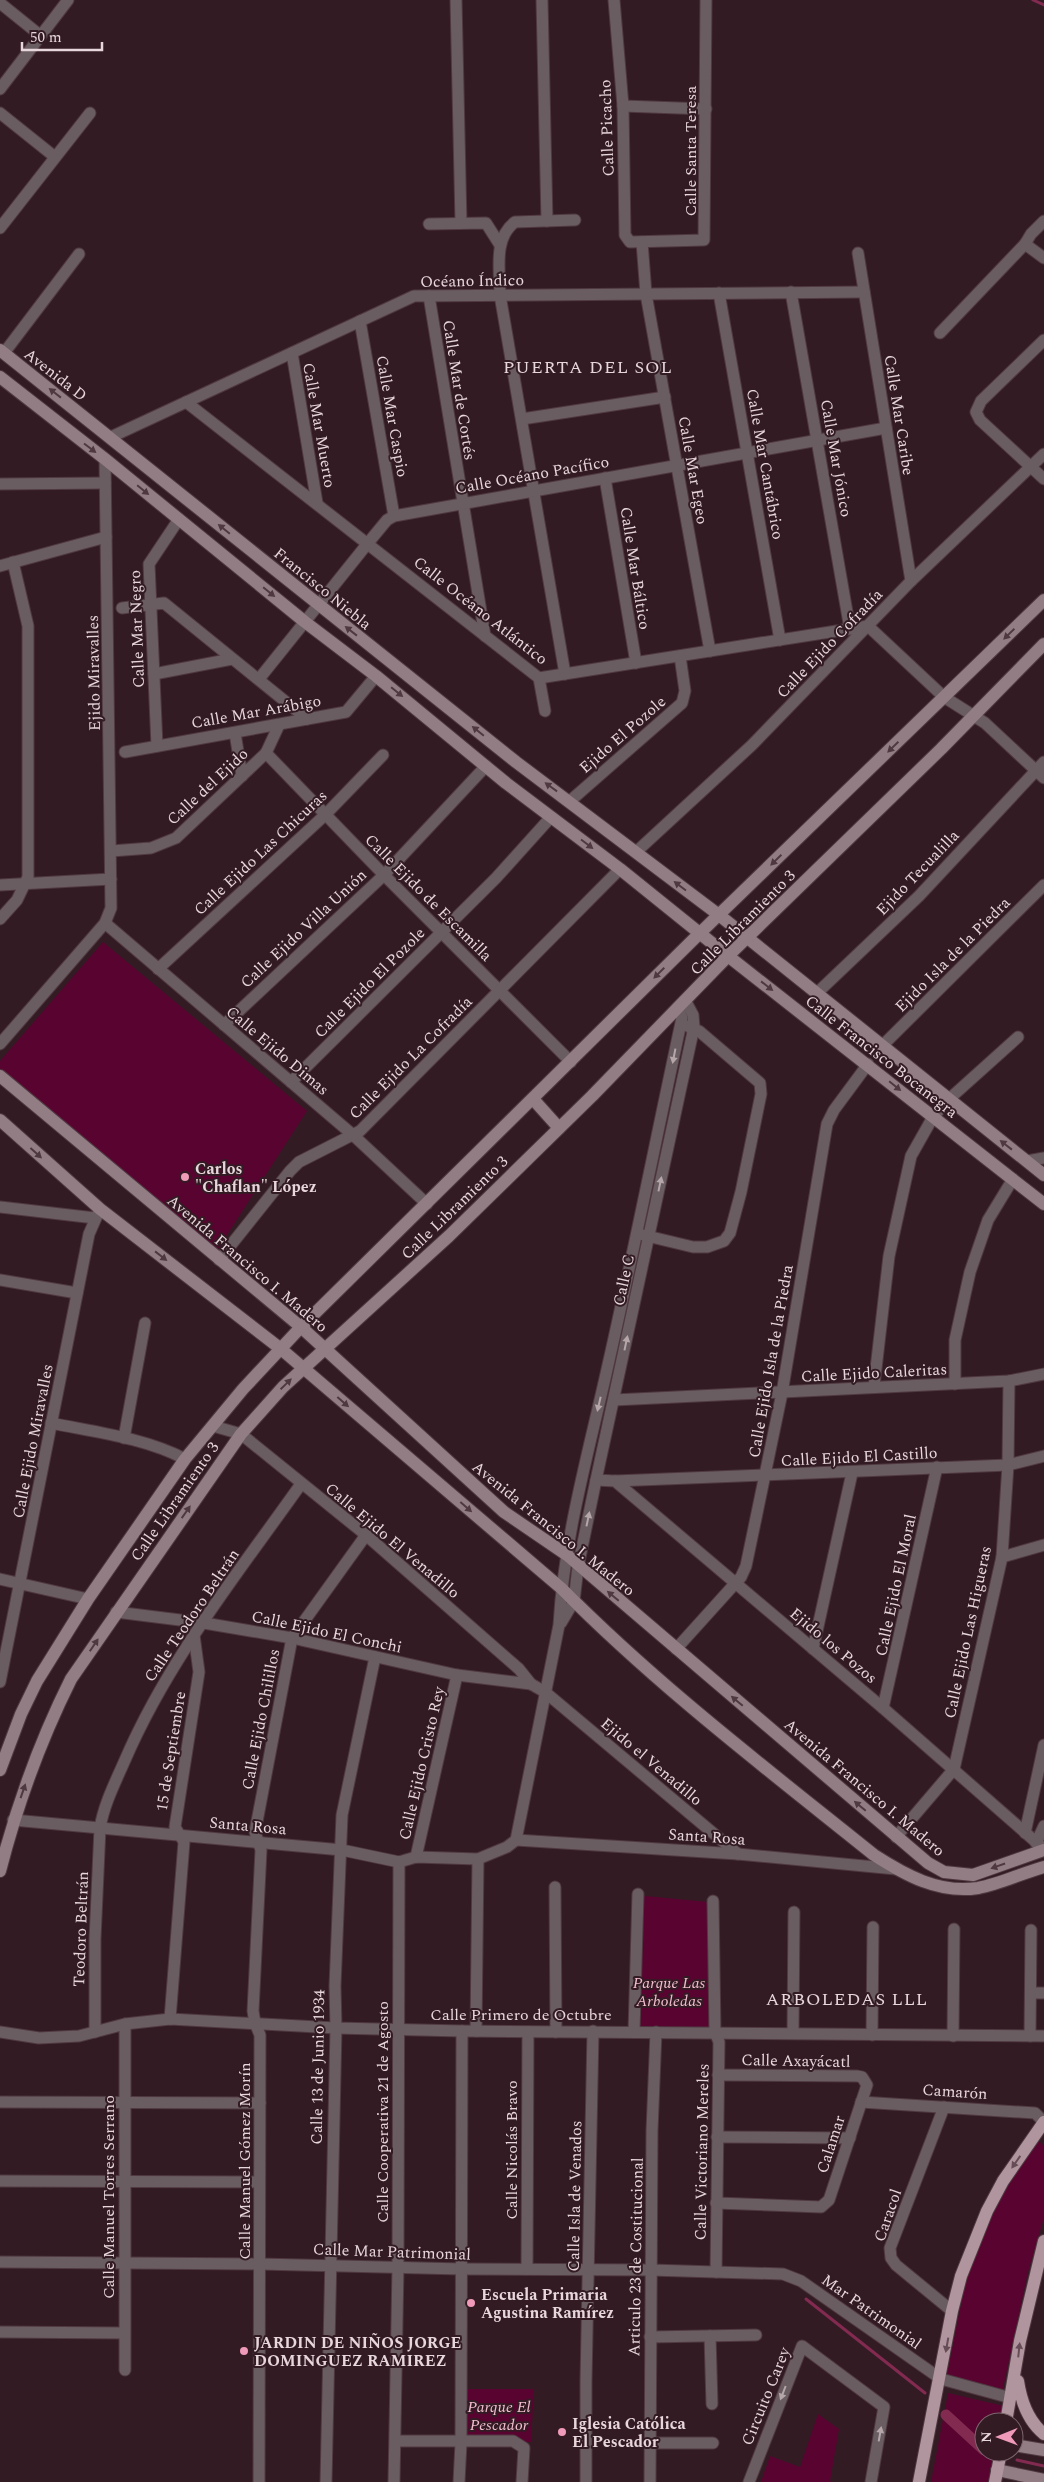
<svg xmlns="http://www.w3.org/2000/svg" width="1044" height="2482" font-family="Spectral,serif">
	<rect width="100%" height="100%" fill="#331b24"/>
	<g fill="#590430">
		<path d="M103 942 307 1111 216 1252 0 1069V1061Z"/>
		<path d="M635 1895 708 1902 709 2033 628 2031Z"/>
		<path d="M1037 2140 1044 2146V2218L1028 2272 1002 2393 946 2379 968 2270 992 2210Z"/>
		<path d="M464 2389H534L531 2442H464Z"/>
		<path d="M948 2393 1004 2406 1001 2422H984V2452H995L989 2482H931Z"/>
		<path d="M818 2414 839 2429 830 2481 833 2482H761L770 2456 800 2467Z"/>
	</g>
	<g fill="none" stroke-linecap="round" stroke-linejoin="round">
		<g stroke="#832a51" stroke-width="3">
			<path d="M1033 0 1044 5"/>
			<path d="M806 2299 925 2393"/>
			<path d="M1017 2460 1044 2466"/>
		</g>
		<path stroke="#832a51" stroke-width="11" d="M946 2415 984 2450"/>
		<defs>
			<g id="street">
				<path d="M456 0 461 223"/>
				<path d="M542 0 547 221"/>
				<path d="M614 0 623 106 625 235 630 242 704 240 706 0"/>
				<path d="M0 3 41 36"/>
				<path d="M0 89 68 0"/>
				<path d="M623 106 706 109"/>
				<path d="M0 113 55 157"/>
				<path d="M429 224 486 223 500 245"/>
				<path d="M0 228 90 113"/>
				<path d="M642 242 646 294 710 651"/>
				<path d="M1025 244 1044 258"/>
				<path d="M858 253 911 581"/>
				<path d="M791 292 850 629"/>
				<path d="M719 293 780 640"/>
				<path d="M429 296 485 636"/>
				<path d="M360 321 394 516"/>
				<path d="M940 333 1025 244 1031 234 1044 221"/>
				<path d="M1044 340 981 401 976 412 980 420 1044 479"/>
				<path d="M4 353 79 254"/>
				<path d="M292 353 317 503"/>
				<path d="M186 402 539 678 868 626 944 697 985 723 1044 778"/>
				<path d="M522 419 665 397"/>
				<path d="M111 437 414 296 864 292"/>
				<path d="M605 478 636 663"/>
				<path d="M0 484 105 483"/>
				<path d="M0 566 106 537"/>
				<path d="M122 608 164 603 307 719"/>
				<path d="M154 674 232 659"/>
				<path d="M565 674 500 295C500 271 493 238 515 222L575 220"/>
				<path d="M539 678 545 711"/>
				<path d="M259 679 368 543 387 520 394 516 886 428"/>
				<path d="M235 733 242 776"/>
				<path d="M157 746 149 564 179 519"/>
				<path d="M125 752 346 712 376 676"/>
				<path d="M266 753 384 875 571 1062"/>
				<path d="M570 801 682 703 685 691 680 656"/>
				<path d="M111 851 151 848 176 838 266 753 279 725"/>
				<path d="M636 852 752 745 911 581 1044 454"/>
				<path d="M0 885 111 879"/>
				<path d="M0 919 17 900 28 877V626L13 562"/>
				<path d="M105 923 353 1135 427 1204"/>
				<path d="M158 969 325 815 383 755"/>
				<path d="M817 993 919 896 1044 762"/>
				<path d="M224 1025 384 875 486 766"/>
				<path d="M0 1044 105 923 111 908 105 459"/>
				<path d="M882 1046 1044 885"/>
				<path d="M291 1082 496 878 551 817"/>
				<path d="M1027 1161 1044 1158"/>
				<path d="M0 1207 95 1218"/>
				<path d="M643 1235 693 1247H707L724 1241 730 1233 741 1192 761 1094 760 1083 699 1031 687 1026"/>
				<path d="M219 1260 290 1171 299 1162 360 1131 620 869"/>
				<path d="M0 1280 77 1293"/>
				<path d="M955 1384V1340L970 1272 988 1220 1013 1179"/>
				<path d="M874 1386 889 1256 911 1156 933 1117 948 1100 1018 1037"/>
				<path d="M614 1400 1009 1381 1044 1374"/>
				<path d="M51 1423C95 1432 145 1438 185 1459"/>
				<path d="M213 1426 241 1434 366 1535 519 1669 531 1684 545 1692 738 1854"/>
				<path d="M124 1438 145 1323"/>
				<path d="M596 1480 615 1481 883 1708 1044 1849"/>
				<path d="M615 1481 1008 1465 1044 1456"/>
				<path d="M1002 1557 1044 1545"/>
				<path d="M0 1579 88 1599"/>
				<path d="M116 1612 204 1623 292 1638 457 1675 531 1684"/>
				<path d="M561 1623 574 1601 578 1567 596 1480 694 1027 693 1015 685 1000"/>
				<path d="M676 1649 741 1577 746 1566 782 1393 827 1124 834 1110 868 1064"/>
				<path d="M813 1649 852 1473"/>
				<path d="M0 1682 89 1234 100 1209"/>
				<path d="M883 1708 937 1467"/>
				<path d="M13 1820 342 1850 399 1862 416 1857 478 1859 507 1847 516 1840 559 1625C564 1537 589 1451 608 1365 634 1250 657 1134 682 1018L678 1009"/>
				<path d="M1025 1833 1044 1745"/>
				<path d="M896 1837 954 1769 1002 1557 1008 1465 1009 1381"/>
				<path d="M516 1840 738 1854 896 1869"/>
				<path d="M1036 1843 1044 1826"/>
				<path d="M416 1857 457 1675"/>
				<path d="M555 1887 556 2032"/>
				<path d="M713 1901 715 2032 719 2042 716 2272"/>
				<path d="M1031 1993H1044"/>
				<path d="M170 2019 184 1842 175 1827 199 1672 194 1635"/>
				<path d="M125 2024V2370"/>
				<path d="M476 2031 478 1859"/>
				<path d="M634 2031 638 1894"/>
				<path d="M0 2032 39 2038 79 2036 125 2024 170 2019 336 2028 462 2031 1044 2036"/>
				<path d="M95 2032V1939L100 1828C104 1804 115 1783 125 1760 168 1660 238 1573 301 1484"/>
				<path d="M793 2032 794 1912"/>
				<path d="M872 2035 873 1927"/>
				<path d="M953 2036 954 1929"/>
				<path d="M1030 2036 1031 1930"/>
				<path d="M0 2102 260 2103"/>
				<path d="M861 2102 1035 2113 1044 2122"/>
				<path d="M944 2107 890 2248 891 2258 896 2265 952 2311"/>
				<path d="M717 2137 850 2138"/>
				<path d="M0 2181 259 2182"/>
				<path d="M716 2203 821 2207 829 2200 867 2085 862 2077 857 2076 718 2075"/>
				<path d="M0 2262 260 2264 462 2269 651 2270 783 2274 801 2281 941 2379 1011 2398"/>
				<path d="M527 2269 528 2032"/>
				<path d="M0 2332 124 2333"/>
				<path d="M710 2336 712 2404"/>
				<path d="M650 2337 756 2335"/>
				<path d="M397 2441H513L524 2448 522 2482"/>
				<path d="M650 2443H713"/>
				<path d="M259 2482 260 2035 255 2023 253 2011 261 1850 255 1832 292 1638 366 1535"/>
				<path d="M326 2482 336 2028 335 1986 342 1815 375 1657"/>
				<path d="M394 2482 398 2267 399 1862"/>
				<path d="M459 2482 461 2443 462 2031"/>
				<path d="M586 2482V2382L593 2031"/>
				<path d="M650 2482 652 2131 656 2032"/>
				<path d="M749 2482 802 2346 884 2407 871 2482"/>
			</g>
			<g id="secondary">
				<path d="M0 350 516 762 719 915 1044 1175"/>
				<path d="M0 377 105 459 305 622 376 676 506 783 620 869 728 956 1044 1204"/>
				<path d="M0 1076 301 1327 504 1512 567 1555 928 1863 944 1872 973 1875 1044 1850"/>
				<path d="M533 1099 559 1128"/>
				<path d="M0 1120 100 1209 281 1349 561 1588C658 1686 767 1769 874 1855 905 1875 939 1894 978 1888 1000 1884 1022 1873 1044 1867"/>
				<path d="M0 1770 21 1714 37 1681 88 1599 185 1459 243 1389 301 1327 701 932 1044 600"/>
				<path d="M0 1871C17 1805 40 1741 71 1679L241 1434 283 1387 449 1236 592 1096 728 956 941 749 1044 644"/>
				<path d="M1014 2445 1044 2450"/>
				<path d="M997 2470 1044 2480"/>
			</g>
			<g id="primary">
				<path d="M1018 2381C1021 2401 1028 2421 1044 2434"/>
				<path d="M1006 2422 1020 2341 1044 2241"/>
				<path d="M919 2482 952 2311 961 2276 987 2211 1003 2181 1044 2122"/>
				<path d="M995 2482 1001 2452"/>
			</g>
		</defs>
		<use href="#street" stroke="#503941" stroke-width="13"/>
		<use href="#secondary" stroke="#503941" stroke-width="14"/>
		<use href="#primary" stroke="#503941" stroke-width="14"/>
		<use href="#street" stroke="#6a5d61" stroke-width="11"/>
		<use href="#secondary" stroke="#917d83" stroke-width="12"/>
		<use href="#primary" stroke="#b0959e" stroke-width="12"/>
	</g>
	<defs><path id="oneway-solid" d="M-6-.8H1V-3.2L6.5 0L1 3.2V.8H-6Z" transform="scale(1.25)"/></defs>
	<g fill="#4f3840">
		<use href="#oneway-solid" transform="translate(55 393) rotate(-142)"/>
		<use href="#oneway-solid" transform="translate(90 448) rotate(37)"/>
		<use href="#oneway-solid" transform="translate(143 490) rotate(39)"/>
		<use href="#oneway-solid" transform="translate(224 529) rotate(-141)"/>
		<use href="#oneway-solid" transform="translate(269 592) rotate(39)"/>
		<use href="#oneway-solid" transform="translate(351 631) rotate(-142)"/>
		<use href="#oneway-solid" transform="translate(1009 634) rotate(136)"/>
		<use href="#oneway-solid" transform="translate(397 692) rotate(39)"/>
		<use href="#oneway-solid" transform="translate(478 731) rotate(-141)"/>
		<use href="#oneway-solid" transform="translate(893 747) rotate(136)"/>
		<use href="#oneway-solid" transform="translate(551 787) rotate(-144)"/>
		<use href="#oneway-solid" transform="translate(587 844) rotate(37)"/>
		<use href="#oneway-solid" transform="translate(776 860) rotate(136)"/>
		<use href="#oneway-solid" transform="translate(680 886) rotate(-143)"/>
		<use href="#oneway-solid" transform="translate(659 973) rotate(135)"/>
		<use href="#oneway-solid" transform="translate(767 986) rotate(38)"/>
		<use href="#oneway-solid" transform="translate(895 1086) rotate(39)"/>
		<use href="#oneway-solid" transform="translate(1006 1145) rotate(-142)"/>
		<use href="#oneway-solid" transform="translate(36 1153) rotate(42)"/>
		<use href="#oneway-solid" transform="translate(161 1256) rotate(38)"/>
		<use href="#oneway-solid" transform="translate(286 1384) rotate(-44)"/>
		<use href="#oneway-solid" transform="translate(343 1402) rotate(41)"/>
		<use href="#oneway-solid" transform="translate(466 1507) rotate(41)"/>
		<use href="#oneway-solid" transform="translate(186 1512) rotate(-55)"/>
		<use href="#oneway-solid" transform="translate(613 1596) rotate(-140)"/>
		<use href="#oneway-solid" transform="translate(94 1645) rotate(-56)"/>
		<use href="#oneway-solid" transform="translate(737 1701) rotate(-140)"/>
		<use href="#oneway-solid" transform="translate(23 1791) rotate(-71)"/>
		<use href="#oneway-solid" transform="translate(860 1806) rotate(-140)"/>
		<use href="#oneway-solid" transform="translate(998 1866) rotate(161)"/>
	</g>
	<g fill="#b5a6aa">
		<use href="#oneway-solid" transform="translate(674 1056) rotate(101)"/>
		<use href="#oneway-solid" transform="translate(660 1184) rotate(-78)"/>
		<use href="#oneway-solid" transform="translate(626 1343) rotate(-78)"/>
		<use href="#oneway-solid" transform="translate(599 1404) rotate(103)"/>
		<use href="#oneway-solid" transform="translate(588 1519) rotate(-78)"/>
		<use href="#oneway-solid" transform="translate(783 2393) rotate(111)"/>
		<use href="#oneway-solid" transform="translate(880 2434) rotate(-80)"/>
	</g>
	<g fill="#654c55">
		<use href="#oneway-solid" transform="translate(1016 2162) rotate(125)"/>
		<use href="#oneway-solid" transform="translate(947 2345) rotate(100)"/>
		<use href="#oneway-solid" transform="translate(1019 2350) rotate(-84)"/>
	</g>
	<g fill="#ef9ab8" stroke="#331b24" stroke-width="2">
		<circle cx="185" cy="1177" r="5"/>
		<circle cx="471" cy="2303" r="5"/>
		<circle cx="244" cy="2351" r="5"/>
		<circle cx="562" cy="2432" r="5"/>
	</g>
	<g text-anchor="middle" stroke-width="4" stroke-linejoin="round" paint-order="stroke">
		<g font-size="16" fill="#e7d6db" stroke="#331b24">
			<text transform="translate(606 128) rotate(-92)" y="6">Calle Picacho</text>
			<text transform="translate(690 151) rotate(-90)" y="6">Calle Santa Teresa</text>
			<text transform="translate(472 280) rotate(-1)" y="6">Océano Índico</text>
			<text transform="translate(56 374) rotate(38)" y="6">Avenida D</text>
			<text transform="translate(460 390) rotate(81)" y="6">Calle Mar de Cortés</text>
			<text transform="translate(900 415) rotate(81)" y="6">Calle Mar Caribe</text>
			<text transform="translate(393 416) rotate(80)" y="6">Calle Mar Caspio</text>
			<text transform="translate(320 425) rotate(80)" y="6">Calle Mar Muerto</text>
			<text transform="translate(837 458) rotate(80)" y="6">Calle Mar Jónico</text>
			<text transform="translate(766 464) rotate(80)" y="6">Calle Mar Cantábrico</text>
			<text transform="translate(694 470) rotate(80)" y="6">Calle Mar Egeo</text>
			<text transform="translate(532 474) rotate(-10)" y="6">Calle Océano Pacífico</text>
			<text transform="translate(636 568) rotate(81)" y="6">Calle Mar Báltico</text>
			<text transform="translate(323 588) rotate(39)" y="6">Francisco Niebla</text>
			<text transform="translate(481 610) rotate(38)" y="6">Calle Océano Atlántico</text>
			<text transform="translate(136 629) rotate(-92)" y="6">Calle Mar Negro</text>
			<text transform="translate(829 643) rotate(-46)" y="6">Calle Ejido Cofradía</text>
			<text transform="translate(93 673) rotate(-91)" y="6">Ejido Miravalles</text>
			<text transform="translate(256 711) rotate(-10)" y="6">Calle Mar Arábigo</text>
			<text transform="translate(622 734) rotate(-41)" y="6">Ejido El Pozole</text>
			<text transform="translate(207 786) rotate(-43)" y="6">Calle del Ejido</text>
			<text transform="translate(260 852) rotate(-43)" y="6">Calle Ejido Las Chicuras</text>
			<text transform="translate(917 872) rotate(-46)" y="6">Ejido Tecualilla</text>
			<text transform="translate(429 897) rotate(45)" y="6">Calle Ejido de Escamilla</text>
			<text transform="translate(742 922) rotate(-45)" y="6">Calle Libramiento 3</text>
			<text transform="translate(303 928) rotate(-43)" y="6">Calle Ejido Villa Unión</text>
			<text transform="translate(952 954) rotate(-45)" y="6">Ejido Isla de la Piedra</text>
			<text transform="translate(369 982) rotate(-45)" y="6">Calle Ejido El Pozole</text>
			<text transform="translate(278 1050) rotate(40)" y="6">Calle Ejido Dimas</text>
			<text transform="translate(882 1056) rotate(38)" y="6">Calle Francisco Bocanegra</text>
			<text transform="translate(410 1057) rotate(-45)" y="6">Calle Ejido La Cofradía</text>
			<text transform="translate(454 1207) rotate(-44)" y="6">Calle Libramiento 3</text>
			<text transform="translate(248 1263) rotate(40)" y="6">Avenida Francisco I. Madero</text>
			<text transform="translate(623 1280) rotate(-78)" y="6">Calle C</text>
			<text transform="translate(770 1361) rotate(-80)" y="6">Calle Ejido Isla de la Piedra</text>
			<text transform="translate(874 1372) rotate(-3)" y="6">Calle Ejido Caleritas</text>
			<text transform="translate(32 1441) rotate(-79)" y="6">Calle Ejido Miravalles</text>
			<text transform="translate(859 1456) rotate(-3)" y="6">Calle Ejido El Castillo</text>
			<text transform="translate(174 1501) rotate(-55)" y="6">Calle Libramiento 3</text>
			<text transform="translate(554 1528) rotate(39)" y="6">Avenida Francisco I. Madero</text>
			<text transform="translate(393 1540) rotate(40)" y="6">Calle Ejido El Venadillo</text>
			<text transform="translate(895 1585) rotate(-78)" y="6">Calle Ejido El Moral</text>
			<text transform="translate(191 1615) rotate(-56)" y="6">Calle Teodoro Beltrán</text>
			<text transform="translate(327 1631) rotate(12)" y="6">Calle Ejido El Conchi</text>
			<text transform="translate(967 1632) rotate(-78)" y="6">Calle Ejido Las Higueras</text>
			<text transform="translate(834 1645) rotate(40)" y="6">Ejido los Pozos</text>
			<text transform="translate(260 1719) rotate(-79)" y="6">Calle Ejido Chilillos</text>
			<text transform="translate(170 1751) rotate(-81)" y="6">15 de Septiembre</text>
			<text transform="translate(652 1761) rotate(40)" y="6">Ejido el Venadillo</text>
			<text transform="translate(421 1763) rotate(-77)" y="6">Calle Ejido Cristo Rey</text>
			<text transform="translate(865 1787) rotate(40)" y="6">Avenida Francisco I. Madero</text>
			<text transform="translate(248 1825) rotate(5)" y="6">Santa Rosa</text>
			<text transform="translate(707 1836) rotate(4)" y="6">Santa Rosa</text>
			<text transform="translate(80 1929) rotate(-88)" y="6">Teodoro Beltrán</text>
			<text x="521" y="2020">Calle Primero de Octubre</text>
			<text transform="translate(796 2060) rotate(1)" y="6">Calle Axayácatl</text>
			<text transform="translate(317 2067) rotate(-89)" y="6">Calle 13 de Junio 1934</text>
			<text transform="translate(955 2091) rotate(4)" y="6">Camarón</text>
			<text transform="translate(382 2112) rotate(-90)" y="6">Calle Cooperativa 21 de Agosto</text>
			<text transform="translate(830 2144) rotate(-72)" y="6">Calamar</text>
			<text transform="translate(511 2150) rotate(-90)" y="6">Calle Nicolás Bravo</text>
			<text transform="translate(701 2152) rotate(-89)" y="6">Calle Victoriano Mereles</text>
			<text transform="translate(244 2161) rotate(-90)" y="6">Calle Manuel Gómez Morín</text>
			<text transform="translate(574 2196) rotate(-89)" y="6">Calle Isla de Venados</text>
			<text transform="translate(108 2197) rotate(-90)" y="6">Calle Manuel Torres Serrano</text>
			<text transform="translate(887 2215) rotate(-71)" y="6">Caracol</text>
			<text transform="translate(392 2251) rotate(2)" y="6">Calle Mar Patrimonial</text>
			<text transform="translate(635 2257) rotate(-89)" y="6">Articulo 23 de Costitucional</text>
			<text transform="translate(872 2311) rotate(35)" y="6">Mar Patrimonial</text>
			<text transform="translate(765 2396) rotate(-68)" y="6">Circuito Carey</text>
		</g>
		<g font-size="16" font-weight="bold" fill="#e7d6db" stroke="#331b24" text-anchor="start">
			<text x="195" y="1174">Carlos<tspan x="195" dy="18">"Chaflan" López</tspan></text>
			<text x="481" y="2300">Escuela Primaria<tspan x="481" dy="18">Agustina Ramírez</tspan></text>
			<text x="254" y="2348">JARDIN DE NIÑOS JORGE<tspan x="254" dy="18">DOMINGUEZ RAMIREZ</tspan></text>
			<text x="572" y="2429">Iglesia Católica<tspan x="572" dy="18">El Pescador</tspan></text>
		</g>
		<g font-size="16" font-style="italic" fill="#f2becf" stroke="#331b24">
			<text x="669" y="1988">Parque Las<tspan x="669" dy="18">Arboledas</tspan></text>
			<text x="499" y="2412">Parque El<tspan x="499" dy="18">Pescador</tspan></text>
		</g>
		<g font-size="18" letter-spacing="1" fill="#e7d6db" stroke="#331b24">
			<text x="588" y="373">PUERTA DEL SOL</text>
			<text x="847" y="2005">ARBOLEDAS LLL</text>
		</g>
	</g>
	<g transform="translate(999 2437) rotate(269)"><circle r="24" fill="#331b24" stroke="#7b666d"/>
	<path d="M0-4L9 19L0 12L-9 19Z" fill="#ef9ab8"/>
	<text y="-8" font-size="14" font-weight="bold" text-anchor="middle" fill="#e7d6db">N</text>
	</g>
	<path d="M22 42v8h80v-8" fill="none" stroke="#e7d6db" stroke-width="2.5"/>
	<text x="30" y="42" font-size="15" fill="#e7d6db" stroke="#331b24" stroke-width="4" paint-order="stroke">50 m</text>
</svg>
